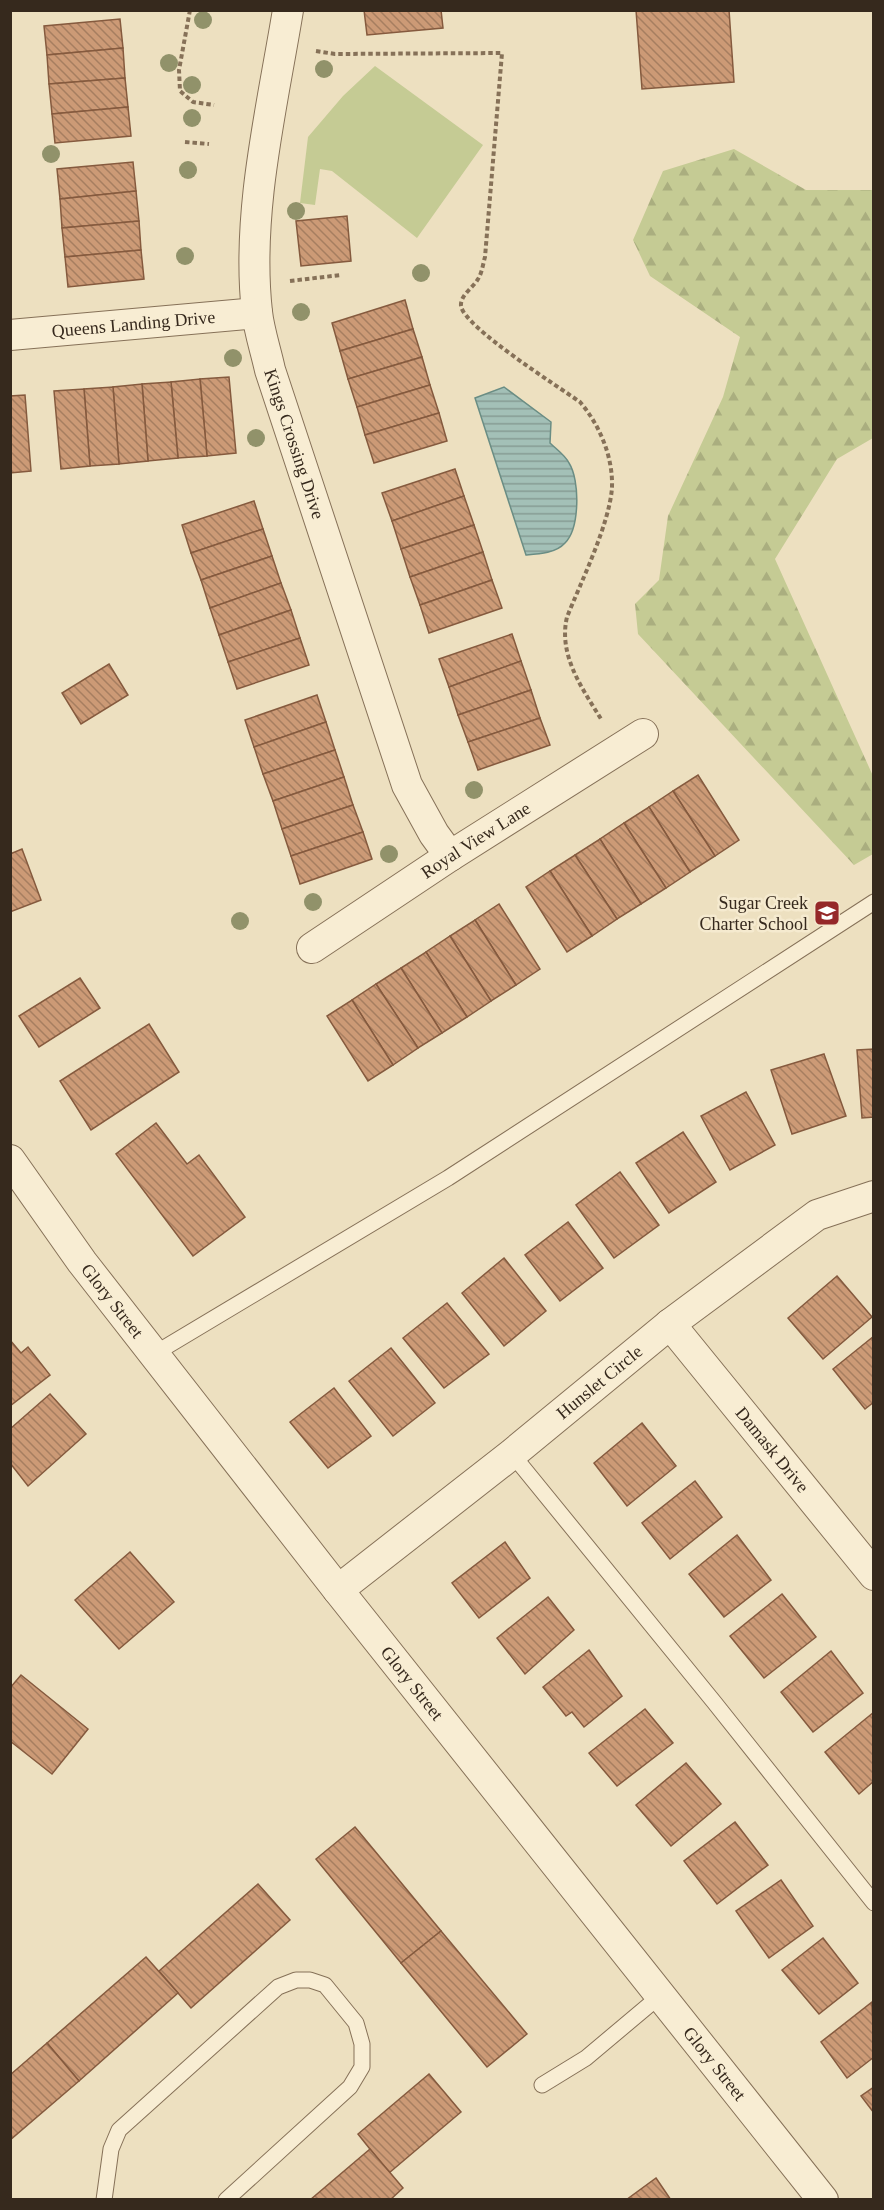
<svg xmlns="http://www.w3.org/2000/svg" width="884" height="2210" font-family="Georgia,serif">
	<defs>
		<pattern id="forest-firs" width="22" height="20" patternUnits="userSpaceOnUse" patternTransform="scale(1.5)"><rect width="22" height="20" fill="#c5cb94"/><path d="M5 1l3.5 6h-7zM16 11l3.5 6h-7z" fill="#aaae7f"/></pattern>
		<pattern id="water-rules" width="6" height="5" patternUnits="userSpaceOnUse" patternTransform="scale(1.5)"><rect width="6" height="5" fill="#a3c0b7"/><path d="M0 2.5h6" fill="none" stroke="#869c94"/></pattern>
		<pattern id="building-back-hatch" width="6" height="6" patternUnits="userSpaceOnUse" patternTransform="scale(1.5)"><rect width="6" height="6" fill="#cc9a76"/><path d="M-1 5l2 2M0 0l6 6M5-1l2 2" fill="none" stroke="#a67e60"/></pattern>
	</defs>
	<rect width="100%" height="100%" fill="#ede0c0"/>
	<path fill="url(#forest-firs)" d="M734 149 806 190H873V438L837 459 775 559 873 776V854L854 865 638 634 635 604 659 580 668 516 723 397 740 337 650 276 633 240 663 171Z"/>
	<path fill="#c5cb94" d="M375 66 483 145 417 238 332 171 320 169 315 205 300 203 308 137 343 96Z"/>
	<path fill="url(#water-rules)" stroke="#6a8d84" stroke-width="1.5" d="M504 387 551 422 550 443C556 449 565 455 569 463 580 480 580 528 565 543 556 553 540 554 526 555L475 398Z"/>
	<g fill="url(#building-back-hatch)" stroke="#855a3e" stroke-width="1.5">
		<path d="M364 10H441L443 28 367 35Z"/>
		<path d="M636 10H729L734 82 642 89Z"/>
		<path d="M120 19 123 48 47 55 44 26Z"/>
		<path d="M123 48 125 78 49 84 47 55Z"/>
		<path d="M125 78 128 107 52 114 49 84Z"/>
		<path d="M128 107 131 136 55 143 52 114Z"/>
		<path d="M133 162 136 191 60 199 57 169Z"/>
		<path d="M136 191 139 221 62 228 60 199Z"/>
		<path d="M347 216 351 261 301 266 296 221Z"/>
		<path d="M139 221 141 250 65 257 62 228Z"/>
		<path d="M141 250 144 279 68 287 65 257Z"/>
		<path d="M405 300 413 329 340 351 332 323Z"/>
		<path d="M413 329 422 357 348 379 340 351Z"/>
		<path d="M422 357 430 385 357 407 348 379Z"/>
		<path d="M229 377 236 453 207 456 200 379Z"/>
		<path d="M200 379 207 456 178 458 171 382Z"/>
		<path d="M171 382 178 458 148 461 142 384Z"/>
		<path d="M142 384 148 461 119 464 113 387Z"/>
		<path d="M430 385 439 413 365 435 357 407Z"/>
		<path d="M113 387 119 464 90 466 84 389Z"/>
		<path d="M84 389 90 466 61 469 54 391Z"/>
		<path d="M25 395 31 471 10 473V396Z"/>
		<path d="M439 413 447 441 374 463 365 435Z"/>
		<path d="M455 469 464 496 392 521 382 493Z"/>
		<path d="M464 496 474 525 401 549 392 521Z"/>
		<path d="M254 501 263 529 191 553 182 525Z"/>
		<path d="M474 525 483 552 410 577 401 549Z"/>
		<path d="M263 529 272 556 201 580 191 553Z"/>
		<path d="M483 552 492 580 420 605 410 577Z"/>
		<path d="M272 556 281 583 210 608 201 580Z"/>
		<path d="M492 580 502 608 429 633 420 605Z"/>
		<path d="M281 583 291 610 219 635 210 608Z"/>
		<path d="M291 610 300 638 228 662 219 635Z"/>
		<path d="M512 634 521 661 449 687 439 659Z"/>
		<path d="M300 638 309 665 237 689 228 662Z"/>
		<path d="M521 661 531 690 458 715 449 687Z"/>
		<path d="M109 664 128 695 81 724 62 693Z"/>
		<path d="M531 690 540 718 468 742 458 715Z"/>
		<path d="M317 695 326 722 254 747 245 720Z"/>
		<path d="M540 718 550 745 478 770 468 742Z"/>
		<path d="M326 722 335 750 263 774 254 747Z"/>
		<path d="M335 750 344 777 273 801 263 774Z"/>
		<path d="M698 775 739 840 715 856 673 791Z"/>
		<path d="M344 777 353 805 282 829 273 801Z"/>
		<path d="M673 791 715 856 690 872 649 807Z"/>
		<path d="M353 805 363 832 291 856 282 829Z"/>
		<path d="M649 807 690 872 666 888 624 823Z"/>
		<path d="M624 823 666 888 641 904 600 839Z"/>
		<path d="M363 832 372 859 300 884 291 856Z"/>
		<path d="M600 839 641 904 617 919 575 855Z"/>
		<path d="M22 849 41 900 10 912V854Z"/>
		<path d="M575 855 617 919 592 936 550 871Z"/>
		<path d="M550 871 592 936 567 952 526 887Z"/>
		<path d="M499 904 540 969 516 985 475 920Z"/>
		<path d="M475 920 516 985 491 1001 450 936Z"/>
		<path d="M450 936 491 1001 467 1017 426 952Z"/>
		<path d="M426 952 467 1017 442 1033 401 968Z"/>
		<path d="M401 968 442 1033 418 1048 376 984Z"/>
		<path d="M80 978 100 1008 39 1047 19 1016Z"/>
		<path d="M376 984 418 1048 393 1065 352 1000Z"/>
		<path d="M352 1000 393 1065 368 1081 327 1016Z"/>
		<path d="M149 1024 179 1072 91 1130 60 1081Z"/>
		<path d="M874 1049V1117L862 1118 857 1050Z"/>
		<path d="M824 1054 846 1116 792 1134 771 1070Z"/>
		<path d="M746 1092 775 1145 730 1170 701 1116Z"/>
		<path d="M156 1123 187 1164 199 1155 245 1217 193 1256 116 1154Z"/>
		<path d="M683 1132 716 1182 669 1213 636 1163Z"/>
		<path d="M620 1172 659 1225 614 1258 576 1205Z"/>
		<path d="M568 1222 603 1268 560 1301 525 1255Z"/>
		<path d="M504 1258 546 1311 504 1346 462 1293Z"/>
		<path d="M837 1276 872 1317 823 1359 788 1318Z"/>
		<path d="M447 1303 489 1354 444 1388 403 1338Z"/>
		<path d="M874 1336V1402L865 1409 833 1369Z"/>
		<path d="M10 1340 21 1353 28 1347 50 1375 10 1406Z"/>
		<path d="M391 1348 435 1403 393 1436 349 1381Z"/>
		<path d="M334 1388 371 1436 328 1468 290 1422Z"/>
		<path d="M50 1394 86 1434 28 1486 10 1463V1429Z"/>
		<path d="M642 1423 676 1466 627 1506 594 1463Z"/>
		<path d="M695 1481 722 1517 670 1559 642 1523Z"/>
		<path d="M737 1535 771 1580 724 1617 689 1574Z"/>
		<path d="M505 1542 530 1578 479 1618 452 1583Z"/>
		<path d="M130 1552 174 1602 119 1649 75 1600Z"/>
		<path d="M782 1594 816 1637 764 1678 730 1636Z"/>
		<path d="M548 1597 574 1630 525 1674 497 1638Z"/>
		<path d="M589 1650 622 1696 584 1727 572 1712 566 1716 543 1687Z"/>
		<path d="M831 1651 863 1693 813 1732 781 1692Z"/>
		<path d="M21 1675 88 1729 52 1774 10 1741V1688Z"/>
		<path d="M645 1709 673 1743 617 1786 589 1753Z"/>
		<path d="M874 1712V1781L859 1794 825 1752Z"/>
		<path d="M686 1763 721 1804 671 1846 636 1805Z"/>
		<path d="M735 1822 768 1865 717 1904 684 1861Z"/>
		<path d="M355 1827 441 1931 401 1963 316 1859Z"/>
		<path d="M781 1880 813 1926 769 1958 736 1911Z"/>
		<path d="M258 1884 290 1920 191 2008 159 1971Z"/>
		<path d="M441 1931 527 2034 487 2067 401 1963Z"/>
		<path d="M823 1938 858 1983 819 2014 782 1970Z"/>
		<path d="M146 1957 178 1993 79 2081 47 2043Z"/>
		<path d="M872 2002 874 2057 847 2078 821 2042Z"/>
		<path d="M47 2043 79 2081 10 2140V2075Z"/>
		<path d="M429 2074 461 2112 389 2173 358 2134Z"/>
		<path d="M874 2087V2113L861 2096Z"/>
		<path d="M370 2149 403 2188 390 2200H310Z"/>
		<path d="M656 2178 671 2200H626Z"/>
	</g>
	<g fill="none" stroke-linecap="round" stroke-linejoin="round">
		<defs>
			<g id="lane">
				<path d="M154 1354 448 1178 874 902"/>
				<path d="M512 1454 714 1702 874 1903"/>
				<path d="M542 2085 586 2058 661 1995"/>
				<path d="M104 2200 111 2149 119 2130 278 1987 296 1980H310L325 1985 356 2023 362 2044V2067L350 2087 226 2200"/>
			</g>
			<g id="street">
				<path id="s1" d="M288 10C272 108 246 213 257 312 259 331 266 351 270 370L407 785 434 834 450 856"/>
				<path id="s2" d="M10 335 257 313"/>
				<path id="s3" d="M312 948 450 856 643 734"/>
				<path id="s4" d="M10 1160 82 1262 338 1590 823 2200"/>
				<path id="s5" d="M670 1324 874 1575"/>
				<path id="s6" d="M338 1590 512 1454 670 1324 817 1215 874 1196"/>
			</g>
		</defs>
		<use href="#lane" stroke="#867158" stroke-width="17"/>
		<use href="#street" stroke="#867158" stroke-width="32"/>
		<g stroke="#867158" stroke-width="4" stroke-dasharray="4.5 3" stroke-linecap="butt">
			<path d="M190 10 179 70 180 91 193 102 214 105"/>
			<path d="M316 51 335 54 502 53 485 257C483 264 482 273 478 279 473 288 460 295 461 306 464 327 559 387 580 402 599 424 613 456 612 487 610 523 581 582 567 617 558 655 582 688 601 719"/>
			<path d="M185 142 209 144"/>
			<path d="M290 281 341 275"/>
		</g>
		<use href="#lane" stroke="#f8edd3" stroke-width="15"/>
		<use href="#street" stroke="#f8edd3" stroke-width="30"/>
	</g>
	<g fill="#91926a">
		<circle cx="203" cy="20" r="9"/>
		<circle cx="169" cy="63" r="9"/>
		<circle cx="324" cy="69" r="9"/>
		<circle cx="192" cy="85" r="9"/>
		<circle cx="192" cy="118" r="9"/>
		<circle cx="51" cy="154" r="9"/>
		<circle cx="188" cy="170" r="9"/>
		<circle cx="296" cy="211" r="9"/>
		<circle cx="185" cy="256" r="9"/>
		<circle cx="421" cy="273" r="9"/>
		<circle cx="301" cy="312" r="9"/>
		<circle cx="233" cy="358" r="9"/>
		<circle cx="256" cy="438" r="9"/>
		<circle cx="474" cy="790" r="9"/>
		<circle cx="389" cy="854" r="9"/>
		<circle cx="313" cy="902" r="9"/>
		<circle cx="240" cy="921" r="9"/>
	</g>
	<defs>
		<symbol id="school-square" viewBox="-11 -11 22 22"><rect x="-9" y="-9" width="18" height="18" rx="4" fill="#952829" stroke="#f5eacf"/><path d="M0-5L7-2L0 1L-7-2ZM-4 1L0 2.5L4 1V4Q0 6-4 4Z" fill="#fff"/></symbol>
	</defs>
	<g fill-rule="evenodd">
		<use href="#school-square" x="812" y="898" width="30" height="30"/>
	</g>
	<g text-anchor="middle" stroke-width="5" stroke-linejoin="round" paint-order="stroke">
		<g font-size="18" fill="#36291d" stroke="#f5eacf">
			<text dy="6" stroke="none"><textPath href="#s2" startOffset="124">Queens Landing Drive</textPath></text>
			<text dy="6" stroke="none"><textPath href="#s1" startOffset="442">Kings Crossing Drive</textPath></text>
			<text dy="6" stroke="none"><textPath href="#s3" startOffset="196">Royal View Lane</textPath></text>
			<text dy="6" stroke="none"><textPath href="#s4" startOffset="174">Glory Street</textPath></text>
			<text dy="6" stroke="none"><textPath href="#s6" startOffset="334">Hunslet Circle</textPath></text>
			<text dy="6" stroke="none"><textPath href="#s5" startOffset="162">Damask Drive</textPath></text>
			<text dy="6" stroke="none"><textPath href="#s4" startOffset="660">Glory Street</textPath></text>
			<text dy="6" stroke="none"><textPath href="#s4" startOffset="1146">Glory Street</textPath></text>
		</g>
		<g font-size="18" fill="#36291d" stroke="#f5eacf" text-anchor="end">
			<text x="808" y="909">Sugar Creek<tspan x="808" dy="21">Charter School</tspan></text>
		</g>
	</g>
	<rect width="884" height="2210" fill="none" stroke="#36291d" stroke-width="24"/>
</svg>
